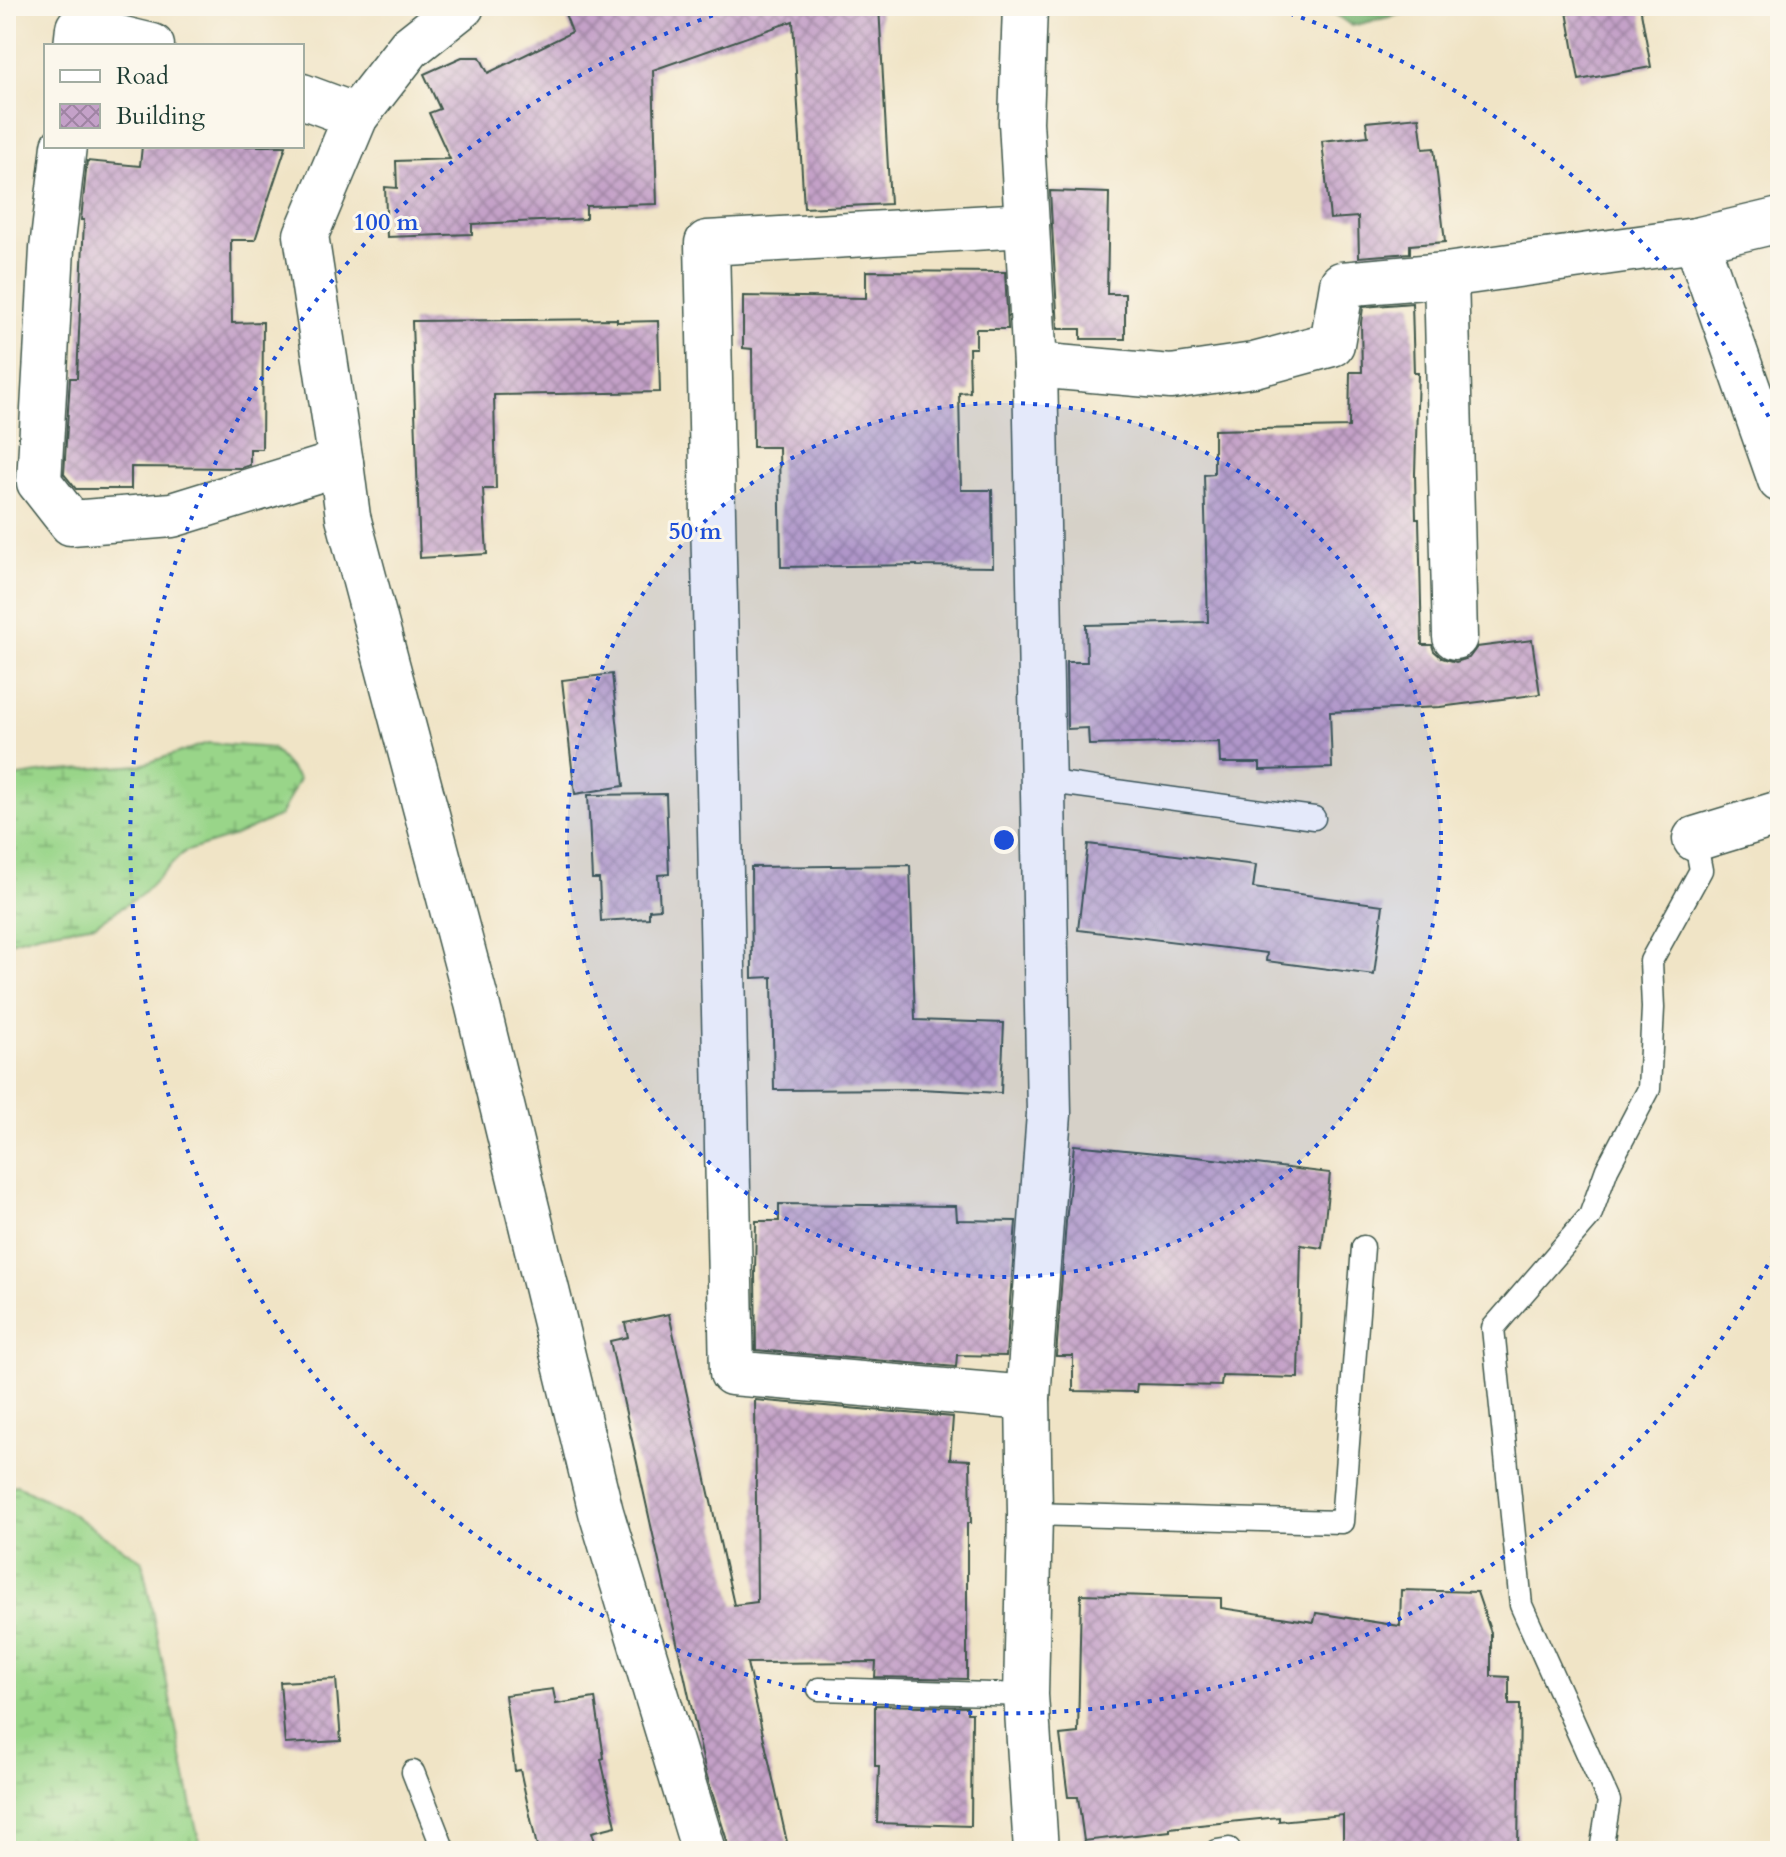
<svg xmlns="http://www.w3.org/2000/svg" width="1786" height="1857" font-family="Cardo,serif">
	<defs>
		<pattern id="forest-firs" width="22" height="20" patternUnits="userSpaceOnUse" patternTransform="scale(2)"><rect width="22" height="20" fill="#7ab675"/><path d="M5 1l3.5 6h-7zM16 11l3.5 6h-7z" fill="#639561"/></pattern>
		<pattern id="wetland-marsh" width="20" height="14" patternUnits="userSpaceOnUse" patternTransform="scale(2)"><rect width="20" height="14" fill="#99d589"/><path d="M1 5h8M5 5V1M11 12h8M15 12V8" fill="none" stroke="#7cae71"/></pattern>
		<pattern id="building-cross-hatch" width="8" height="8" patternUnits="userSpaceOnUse" patternTransform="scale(2)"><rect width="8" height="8" fill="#c4a1c8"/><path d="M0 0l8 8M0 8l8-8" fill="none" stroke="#9f84a3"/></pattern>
	</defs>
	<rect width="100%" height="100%" fill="#fbf7ec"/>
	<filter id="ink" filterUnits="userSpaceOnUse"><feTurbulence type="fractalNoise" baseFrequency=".0125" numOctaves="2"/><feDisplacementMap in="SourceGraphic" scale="16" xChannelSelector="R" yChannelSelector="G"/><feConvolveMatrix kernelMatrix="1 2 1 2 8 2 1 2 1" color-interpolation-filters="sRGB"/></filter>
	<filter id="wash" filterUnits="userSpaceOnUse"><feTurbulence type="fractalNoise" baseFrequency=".006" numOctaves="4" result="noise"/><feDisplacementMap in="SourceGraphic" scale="32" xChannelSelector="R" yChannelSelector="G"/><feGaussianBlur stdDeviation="1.8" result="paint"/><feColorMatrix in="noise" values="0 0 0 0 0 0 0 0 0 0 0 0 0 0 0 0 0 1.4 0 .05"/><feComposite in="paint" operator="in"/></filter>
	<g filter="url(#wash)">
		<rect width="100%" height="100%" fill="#f0e4c6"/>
		<path fill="url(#forest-firs)" stroke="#4c7a54" stroke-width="2" d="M1323 6H1435L1352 26Z"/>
		<g fill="url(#wetland-marsh)" stroke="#5c895e" stroke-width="2">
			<path d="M208 743 272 748 299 779 280 816 235 836 184 852 141 895 96 924 41 933 6 943V778L46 772 141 765Z"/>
			<path d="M17 1485 66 1510 142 1561 201 1851H6V1487Z"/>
		</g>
		<g id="blocks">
			<g fill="url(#building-cross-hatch)">
				<path d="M562 6H879L890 204 804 208 793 21 653 70 657 204 586 206V219L472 224V234L387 237 385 187 397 188 396 161 450 159 429 113 440 109 424 74 462 57H480L488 73 572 32Z"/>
				<path d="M1566 6H1640L1651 67 1579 80Z"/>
				<path d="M1419 117 1423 149 1434 148 1445 242 1410 245V253L1359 257 1358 217 1330 219 1322 141 1368 136 1366 122Z"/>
				<path d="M142 146H286L255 240H231L232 323 263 322 262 449H250V465L241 468 131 467V489H76L64 474 70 378H77L84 220H81L87 161 140 166Z"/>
				<path d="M1050 191 1109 193 1107 294H1125V339H1081V329H1058Z"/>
				<path d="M866 271 1005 272 1008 329H976V348H969L970 392 959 393 961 490H992L993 567 917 566V565L781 567 779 447H753L752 349 743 348V296L866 298Z"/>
				<path d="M1412 303 1414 373H1418L1415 474 1416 519H1419L1422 645H1432L1434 651 1442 658 1456 662 1469 658 1477 647 1532 640 1540 694 1440 707 1330 712 1332 768 1260 770V763H1220L1219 742 1089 745 1088 728 1067 729 1066 662H1087L1086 625 1208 622 1204 475 1214 474V430L1349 427 1350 372H1362L1361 323 1363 307Z"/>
				<path d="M617 319V322L658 321 660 392 494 395 496 489H483L487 554 420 558 412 321Z"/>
				<path d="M612 674 624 786 575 794 562 680Z"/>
				<path d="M666 794 669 874 658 875 660 909 649 910V918L601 921 599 879H592L588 795Z"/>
				<path d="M1088 844 1256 865 1253 888 1383 905 1374 975 1266 961 1267 953 1078 930Z"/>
				<path d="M910 865 915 1020 1004 1023 1001 1093 919 1089 774 1090 772 977 752 978 751 867Z"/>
				<path d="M1074 1145 1197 1157 1330 1173 1322 1248 1301 1245 1298 1378 1222 1376 1221 1386 1137 1384 1136 1392 1073 1391V1356H1056L1066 1222Z"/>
				<path d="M779 1204 956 1206 957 1220 1016 1221 1006 1356 957 1355 956 1367 756 1350 755 1274 756 1221H779Z"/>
				<path d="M669 1314 734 1605 757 1602 755 1400 953 1417 950 1459 970 1460 971 1523H967V1679L875 1677 876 1662 747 1663 789 1851H728V1844L706 1773 610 1341 628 1337 625 1323Z"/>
				<path d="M1401 1590 1477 1592 1491 1633V1676L1509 1677V1705H1520L1518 1851 1343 1850V1815L1279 1821V1817L1170 1828V1831L1084 1841 1078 1797H1068L1060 1735 1078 1733 1081 1594 1221 1598V1608L1314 1622 1316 1613 1400 1626Z"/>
				<path d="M336 1679 341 1741 285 1744 280 1682Z"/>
				<path d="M553 1689 556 1704 595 1698 604 1758 601 1759 616 1826 592 1832 598 1851H538L520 1770 515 1771 505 1695Z"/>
				<path d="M875 1705 967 1707V1713H972L971 1826 877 1823 879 1766H875Z"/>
			</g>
		</g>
	</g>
	<g filter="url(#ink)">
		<use href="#blocks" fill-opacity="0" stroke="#3e564a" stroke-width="2"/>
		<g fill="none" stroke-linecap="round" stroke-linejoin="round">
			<defs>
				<g id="lane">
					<path d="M1043 781 1314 818"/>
					<path d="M1030 1514 1342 1522 1363 1247"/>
					<path d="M819 1689 1026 1695"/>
					<path d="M413 1772 444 1851"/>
					<path d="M1217 1851 1229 1849"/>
					<path d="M1601 1851 1609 1801 1521 1605 1493 1328 1590 1216 1607 1169 1649 1089 1653 1008 1651 961 1701 870 1695 839"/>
				</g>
				<g id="street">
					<path d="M462 6 409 48 356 116 306 235 341 463 348 517 477 1003 601 1512 704 1851"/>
					<path d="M1025 6 1021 122 1035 365 1049 1114 1028 1398 1030 1514 1026 1695 1036 1851"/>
					<path d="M76 46 78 28 152 46"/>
					<path d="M302 96 356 116"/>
					<path d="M64 146 52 249 39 482 71 523 172 515 341 463"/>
					<path d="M1027 225 707 243 732 1373 1028 1398"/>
					<path d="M1696 240 1780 480"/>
					<path d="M1446 275 1455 637"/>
					<path d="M1035 365 1171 377 1254 365 1332 344 1342 284 1446 275 1696 240 1780 220"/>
					<path d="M1695 839 1780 813"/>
				</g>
			</defs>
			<use href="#lane" stroke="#3e564a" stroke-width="25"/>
			<use href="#street" stroke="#3e564a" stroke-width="47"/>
			<use href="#lane" stroke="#fff" stroke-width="22"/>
			<use href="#street" stroke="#fff" stroke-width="44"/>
		</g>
	</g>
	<circle cx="1004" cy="840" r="437" fill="#1d4ed8" fill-opacity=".12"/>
	<g fill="none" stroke="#1d4ed8" stroke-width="4" stroke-dasharray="4 8">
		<circle cx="1004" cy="840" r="437"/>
		<path d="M1779 1244A874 874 0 1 1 741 6M1267 6A874 874 0 0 1 1779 436"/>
	</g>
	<circle cx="1004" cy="840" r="12" fill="#1d4ed8" stroke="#fbf7ec" stroke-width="4"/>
	<g font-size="24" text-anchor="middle" font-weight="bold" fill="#1d4ed8" stroke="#fbf7ec" stroke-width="6" stroke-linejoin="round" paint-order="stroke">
		<text x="386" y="230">100 m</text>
		<text x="695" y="539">50 m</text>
	</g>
	<rect width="1786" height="1857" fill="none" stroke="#fbf7ec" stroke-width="32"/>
	<rect x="44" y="44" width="260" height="104" fill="#fbf7ec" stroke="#a3ada2" stroke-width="2"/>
	<rect x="60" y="70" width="40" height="12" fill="#ffffff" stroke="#a3ada2" stroke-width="2"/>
	<text x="116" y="84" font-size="24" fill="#1f3d34">Road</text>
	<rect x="60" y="104" width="40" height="24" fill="url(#building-cross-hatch)" stroke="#a3ada2" stroke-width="2"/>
	<text x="116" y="124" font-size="24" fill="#1f3d34">Building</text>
</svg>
